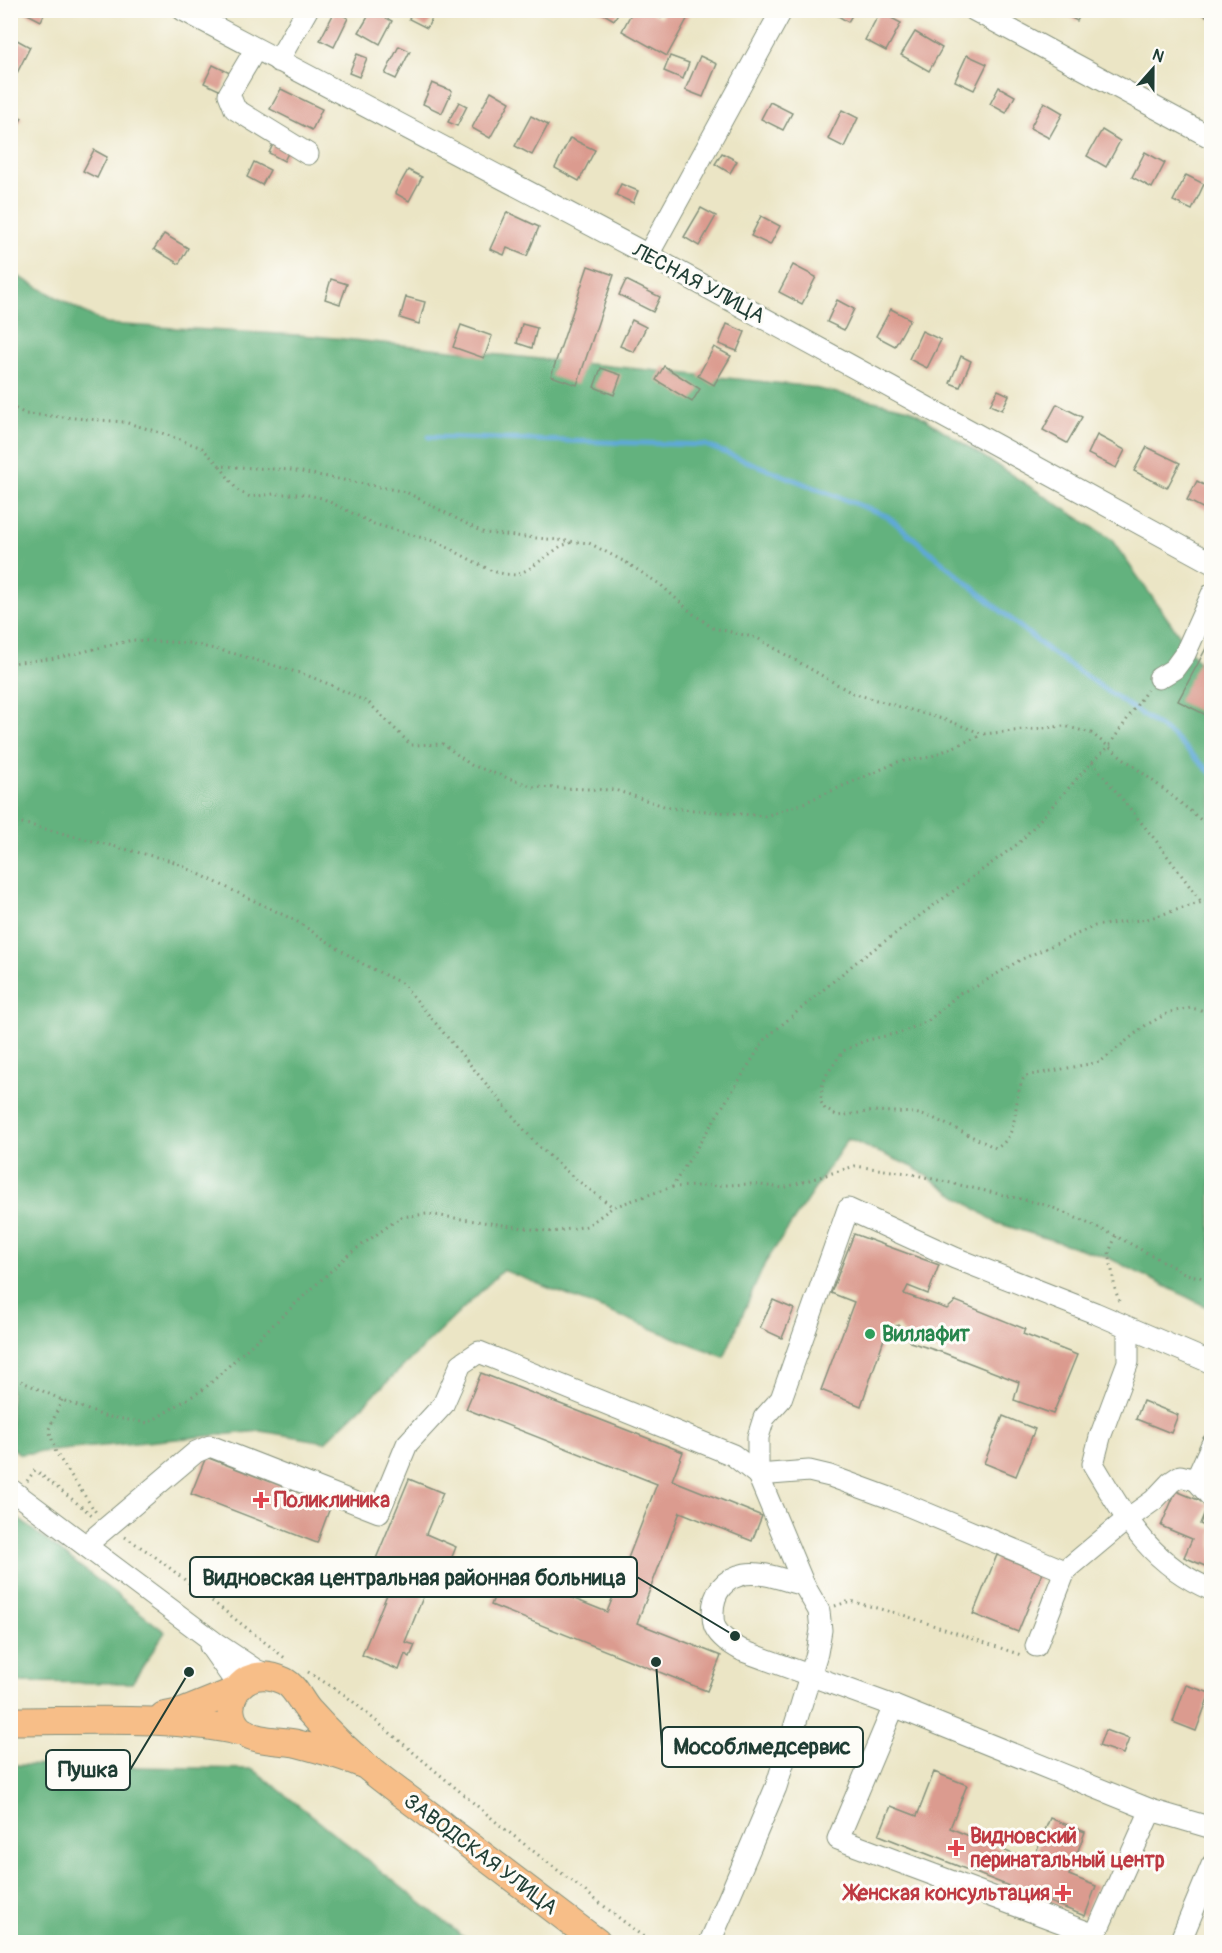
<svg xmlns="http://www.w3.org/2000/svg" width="1222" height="1953" font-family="Pangolin,sans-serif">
	<rect width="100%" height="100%" fill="#fdfcf7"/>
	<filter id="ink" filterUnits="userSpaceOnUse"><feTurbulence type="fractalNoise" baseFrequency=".0167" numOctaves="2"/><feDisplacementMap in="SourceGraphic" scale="12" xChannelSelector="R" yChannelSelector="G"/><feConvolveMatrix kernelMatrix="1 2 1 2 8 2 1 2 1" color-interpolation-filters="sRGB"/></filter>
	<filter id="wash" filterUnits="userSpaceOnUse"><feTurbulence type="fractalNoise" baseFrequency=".008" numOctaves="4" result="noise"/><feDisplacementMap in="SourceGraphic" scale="24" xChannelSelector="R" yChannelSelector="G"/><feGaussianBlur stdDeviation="1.35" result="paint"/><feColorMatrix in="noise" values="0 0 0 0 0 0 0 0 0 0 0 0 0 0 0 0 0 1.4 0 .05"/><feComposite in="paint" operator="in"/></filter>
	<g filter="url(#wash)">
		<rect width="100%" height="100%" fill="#ebe5c5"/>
		<g fill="#63b27e" stroke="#417859" stroke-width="1.5">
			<path d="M10 272 106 324 314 336 805 386 910 409 1111 539 1211 680V1309L1107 1257 997 1223 913 1167 848 1139 765 1263 724 1357 503 1270 325 1442 261 1431 20 1454 11 1447Z"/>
			<path d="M11 1513 165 1632 132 1683 11 1682Z"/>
			<path d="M11 1765 253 1769 470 1942H11Z"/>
		</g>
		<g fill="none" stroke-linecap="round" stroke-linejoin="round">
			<path stroke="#5fa9d7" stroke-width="5" d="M429 437 705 445 887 516 1049 651 1173 736 1212 774"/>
		</g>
		<g id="blocks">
			<g fill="#db9b8f">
				<path d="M20 10H46L41 21Z"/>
				<path d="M372 10 392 21 380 44 359 32Z"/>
				<path d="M413 10H436L427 28 409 19Z"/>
				<path d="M597 10H620L614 20Z"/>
				<path d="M633 10H646L661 18 665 10H692L667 56 622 31Z"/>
				<path d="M828 10H855L848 22Z"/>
				<path d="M1057 10H1083L1077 21Z"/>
				<path d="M1194 10H1212V19Z"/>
				<path d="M335 11 348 18 334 47 320 40Z"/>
				<path d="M880 12 901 23 886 51 865 40Z"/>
				<path d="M915 32 942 48 929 71 901 55Z"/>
				<path d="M17 40 30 47 17 73 10 69V53Z"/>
				<path d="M399 46 410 51 396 79 385 74Z"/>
				<path d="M357 54 367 58 359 77 349 73Z"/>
				<path d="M967 55 987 64 974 90 955 81Z"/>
				<path d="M670 56 689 63 683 79 664 71Z"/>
				<path d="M700 56 717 64 703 97 685 90Z"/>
				<path d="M213 65 230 73 221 91 204 83Z"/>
				<path d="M432 83 452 91 442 113 423 104Z"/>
				<path d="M999 87 1015 96 1006 113 990 104Z"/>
				<path d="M281 89 322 109 312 130 270 109Z"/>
				<path d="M491 91 510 102 490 138 472 128Z"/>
				<path d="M459 102 467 106 457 126 448 122Z"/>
				<path d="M770 102 792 113 783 130 761 119Z"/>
				<path d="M1044 102 1063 113 1049 138 1030 128Z"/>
				<path d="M842 110 858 118 844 147 828 139Z"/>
				<path d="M10 111 22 118 10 139Z"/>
				<path d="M531 116 548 125 532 155 515 146Z"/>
				<path d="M1102 130 1120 141 1106 167 1087 156Z"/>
				<path d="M570 138 595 150 579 181 555 168Z"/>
				<path d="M274 142 289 151 284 161 269 153Z"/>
				<path d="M94 150 107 157 97 178 83 171Z"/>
				<path d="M1145 152 1165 163 1152 188 1132 177Z"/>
				<path d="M722 153 737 161 730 173 715 164Z"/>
				<path d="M254 162 270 170 262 185 247 177Z"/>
				<path d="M408 170 422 177 409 201 395 193Z"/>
				<path d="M1186 175 1204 184 1192 210 1173 201Z"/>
				<path d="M621 184 638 191 633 203 616 195Z"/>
				<path d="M701 208 716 216 699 246 684 237Z"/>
				<path d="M507 212 539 227 527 256 507 248 504 255 490 249Z"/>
				<path d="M761 216 780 226 770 245 751 236Z"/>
				<path d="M164 234 188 248 179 264 154 249Z"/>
				<path d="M793 265 816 277 802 304 779 292Z"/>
				<path d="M588 266 614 275 577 385 551 376Z"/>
				<path d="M331 279 347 284 340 304 325 299Z"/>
				<path d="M626 280 660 297 653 312 619 295Z"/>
				<path d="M406 297 425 302 419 324 400 318Z"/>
				<path d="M837 300 854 309 844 330 827 322Z"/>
				<path d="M891 309 910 319 895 346 876 336Z"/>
				<path d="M632 320 646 327 634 352 620 346Z"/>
				<path d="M522 324 537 328 532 348 517 343Z"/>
				<path d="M727 324 745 332 737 351 719 344Z"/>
				<path d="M461 325 492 336 484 358 453 347Z"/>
				<path d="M922 331 941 340 927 368 909 359Z"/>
				<path d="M714 347 731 356 714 385 698 376Z"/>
				<path d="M961 356 971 361 960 387 950 383Z"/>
				<path d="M664 366 700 389 692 402 656 380Z"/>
				<path d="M601 368 621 375 614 395 594 387Z"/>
				<path d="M998 390 1009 395 1002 410 990 405Z"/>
				<path d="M1057 404 1082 417 1067 443 1043 430Z"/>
				<path d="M1097 435 1125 450 1116 468 1088 454Z"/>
				<path d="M1147 447 1180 463 1167 488 1134 471Z"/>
				<path d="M1197 481 1212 490V513L1187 500Z"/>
				<path d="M1212 637V709L1208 716 1178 701Z"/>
				<path d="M854 1234 939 1265 928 1294 908 1286 904 1294 947 1309 956 1301 1025 1329 1023 1334 1077 1355 1053 1414 1014 1400 1019 1382 944 1353 910 1342 898 1325 887 1330 861 1406 821 1390 854 1302 831 1293Z"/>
				<path d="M773 1300 794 1309 782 1338 760 1328Z"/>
				<path d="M481 1373 683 1452 672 1480 762 1516 752 1541 680 1512 637 1623 721 1656 707 1691 491 1605 504 1571 607 1612 657 1484 466 1409Z"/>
				<path d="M1143 1401 1178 1415 1171 1433 1136 1419Z"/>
				<path d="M1003 1416 1035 1429 1016 1476 984 1463Z"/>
				<path d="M206 1457 331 1505 317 1543 191 1494Z"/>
				<path d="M409 1479 443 1493 426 1534 456 1547 441 1584 430 1580 405 1642 415 1645 410 1657 405 1654 399 1670 362 1655 395 1575 373 1566Z"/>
				<path d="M1176 1491 1208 1504 1200 1524 1212 1529V1569L1184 1557 1192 1539 1161 1526Z"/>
				<path d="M997 1555 1042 1573 1018 1632 973 1614Z"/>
				<path d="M1186 1685 1210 1693 1196 1731 1173 1722Z"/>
				<path d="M1105 1730 1129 1739 1123 1754 1099 1746Z"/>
				<path d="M934 1772 967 1785 950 1828 1032 1862 1050 1818 1085 1832 1069 1875 1096 1886 1085 1916 879 1835 891 1806 917 1816Z"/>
			</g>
		</g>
	</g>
	<g filter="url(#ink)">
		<use href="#blocks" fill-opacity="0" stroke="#85917c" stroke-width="1.5"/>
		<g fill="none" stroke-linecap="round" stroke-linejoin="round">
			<defs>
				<g id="minor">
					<path d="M183 10 648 255 1212 563"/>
					<path d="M974 10 1212 138"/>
					<path d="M255 50 229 94 235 109 308 154"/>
					<path d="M278 61 307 10"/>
					<path d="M648 255 782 10"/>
					<path d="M1159 678 1174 669 1185 654 1212 594"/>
					<path d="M1128 1328V1362L1100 1437 1093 1464C1126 1519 1150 1564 1212 1590"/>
					<path d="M1196 1480 1212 1498"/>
					<path d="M10 1489 214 1642 256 1670 270 1676"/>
					<path d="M86 1545 196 1452 210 1446 379 1512 407 1444 443 1405 461 1364 479 1352 733 1455 758 1475 809 1471 830 1476 890 1498 1065 1571"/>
					<path d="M804 1585C786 1581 763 1571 745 1574 724 1578 713 1593 713 1613 713 1617 713 1623 715 1627 720 1638 733 1645 743 1651L894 1706 1151 1810 1212 1828"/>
					<path d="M210 1646 238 1686"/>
					<path d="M1036 1646 1065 1571 1126 1520 1154 1500 1171 1482 1180 1476 1196 1480 1212 1444"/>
					<path d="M894 1706 838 1839 1095 1935 1151 1810"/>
					<path d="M710 1942 776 1787 817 1653 821 1630 819 1611 804 1585 758 1475V1437L764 1418 781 1399 848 1209 955 1258 1095 1313 1212 1363"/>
					<path d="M1180 1942 1212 1865"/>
				</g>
				<g id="major">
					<path d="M163 1716 183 1712 235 1691"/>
					<path d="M10 1721C88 1721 169 1715 246 1733"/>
					<path d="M364 1765C342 1755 318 1749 295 1743 277 1740 257 1742 242 1731 215 1711 240 1659 284 1681 296 1687 301 1703 310 1712 327 1731 346 1750 366 1766 391 1787 419 1806 445 1827 496 1865 547 1904 597 1942"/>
				</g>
			</defs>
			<use href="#minor" stroke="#85917c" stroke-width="23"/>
			<use href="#major" stroke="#85917c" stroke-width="29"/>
			<g stroke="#85917c" stroke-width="3" stroke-dasharray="1.5 4.5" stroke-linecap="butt">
				<path d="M10 406 26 414 124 422 162 433 202 448 220 466 291 470 406 492 484 533 589 543 627 563 661 585 692 613 713 628 757 638 852 693 949 721 983 734 1064 726 1091 733 1171 795 1212 829"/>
				<path d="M220 466 237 490 250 497 274 494H303L322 498 374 524 437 542 492 571 504 574 516 575 529 569 561 546 573 542"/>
				<path d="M10 663 57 658 132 640 188 643 232 653 306 675 331 685 369 703 411 745 443 744 471 765 534 787 615 790 670 808 765 816 799 805 898 762 930 757 982 735"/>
				<path d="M1092 762 1157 842 1202 903"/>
				<path d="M10 820 172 861 296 921 361 963 403 984 537 1145 573 1177 613 1207"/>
				<path d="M1212 899 1147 919 1095 926 1020 960 977 986 960 993 928 1021 902 1032 864 1041 843 1051 827 1074 822 1086 821 1102 825 1109 838 1116 874 1111 915 1113 933 1118 996 1148C1022 1136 1011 1096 1025 1076L1100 1062 1146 1025 1170 1012 1191 1008 1212 1012"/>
				<path d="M672 1187 753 1184 783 1188 855 1166 907 1173 1047 1205 1116 1236 1186 1274 1212 1280"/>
				<path d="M1116 1236 1109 1252 1115 1289 1120 1304"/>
				<path d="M10 1376 62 1400 104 1416 148 1423 204 1389 349 1254 401 1217 427 1214 553 1232 587 1226 613 1207 672 1187 765 1039 855 963 1019 843 1092 762 1109 746 1147 690"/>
				<path d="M62 1400 49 1429 56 1453 97 1514"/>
				<path d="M27 1481 35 1470 92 1515"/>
				<path d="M125 1537 153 1555 285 1658"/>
				<path d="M835 1606 850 1601 903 1615 1021 1655"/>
				<path d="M308 1672 345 1695 501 1826 650 1942"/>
			</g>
			<use href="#minor" stroke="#fff" stroke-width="21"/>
			<use href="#major" stroke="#f7be88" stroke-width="27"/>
		</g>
	</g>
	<circle fill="#2e9e5b" stroke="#fdfcf7" stroke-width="2" cx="870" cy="1334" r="6"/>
	<g fill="#e0444e" stroke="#fdfcf7" stroke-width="2">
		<path d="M258 1491h6v6h6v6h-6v6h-6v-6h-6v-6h6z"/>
		<path d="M953 1839h6v6h6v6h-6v6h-6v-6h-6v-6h6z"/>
		<path d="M1060 1884h6v6h6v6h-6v6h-6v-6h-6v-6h6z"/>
	</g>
	<g text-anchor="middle" stroke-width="6" stroke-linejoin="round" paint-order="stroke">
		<g font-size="21" fill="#1f3d34" stroke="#fdfcf7">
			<text transform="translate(699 283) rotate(28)" y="7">ЛЕСНАЯ УЛИЦА</text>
			<text transform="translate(481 1854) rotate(37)" y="7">ЗАВОДСКАЯ УЛИЦА</text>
		</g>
		<g font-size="21" font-weight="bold" fill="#27864d" stroke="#fdfcf7" text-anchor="start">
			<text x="882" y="1341">Виллафит</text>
		</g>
		<g font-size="21" font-weight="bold" fill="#be3a42" stroke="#fdfcf7" text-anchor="start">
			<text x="274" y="1507">Поликлиника</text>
			<text x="970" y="1843">Видновский<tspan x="970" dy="24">перинатальный центр</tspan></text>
			<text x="1050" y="1900" text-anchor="end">Женская консультация</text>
		</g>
	</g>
	<path fill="none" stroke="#1f3d34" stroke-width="2" d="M735 1636L637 1577M656 1662L662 1747M189 1672L130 1770"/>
	<g fill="#1f3d34" stroke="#fdfcf7" stroke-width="2">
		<circle cx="735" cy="1636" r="6"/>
		<circle cx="656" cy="1662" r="6"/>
		<circle cx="189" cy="1672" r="6"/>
	</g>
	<g fill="#fdfcf7" stroke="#1f3d34" stroke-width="2">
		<rect x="190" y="1557" width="447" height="40" rx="6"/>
		<rect x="662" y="1727" width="201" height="40" rx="6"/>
		<rect x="46" y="1750" width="84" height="40" rx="6"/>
	</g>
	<g font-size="22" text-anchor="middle" font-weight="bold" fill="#1f3d34">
		<text x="414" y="1585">Видновская центральная районная больница</text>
		<text x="762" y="1754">Мособлмедсервис</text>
		<text x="88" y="1777">Пушка</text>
	</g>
	<rect width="1222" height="1953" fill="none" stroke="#fdfcf7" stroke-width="36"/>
	<g transform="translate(1153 69) rotate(21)" stroke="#fdfcf7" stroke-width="4.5" paint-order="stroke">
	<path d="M0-4.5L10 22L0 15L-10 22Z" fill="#1f3d34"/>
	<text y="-9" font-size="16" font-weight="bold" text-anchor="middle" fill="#1f3d34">N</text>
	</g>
</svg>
